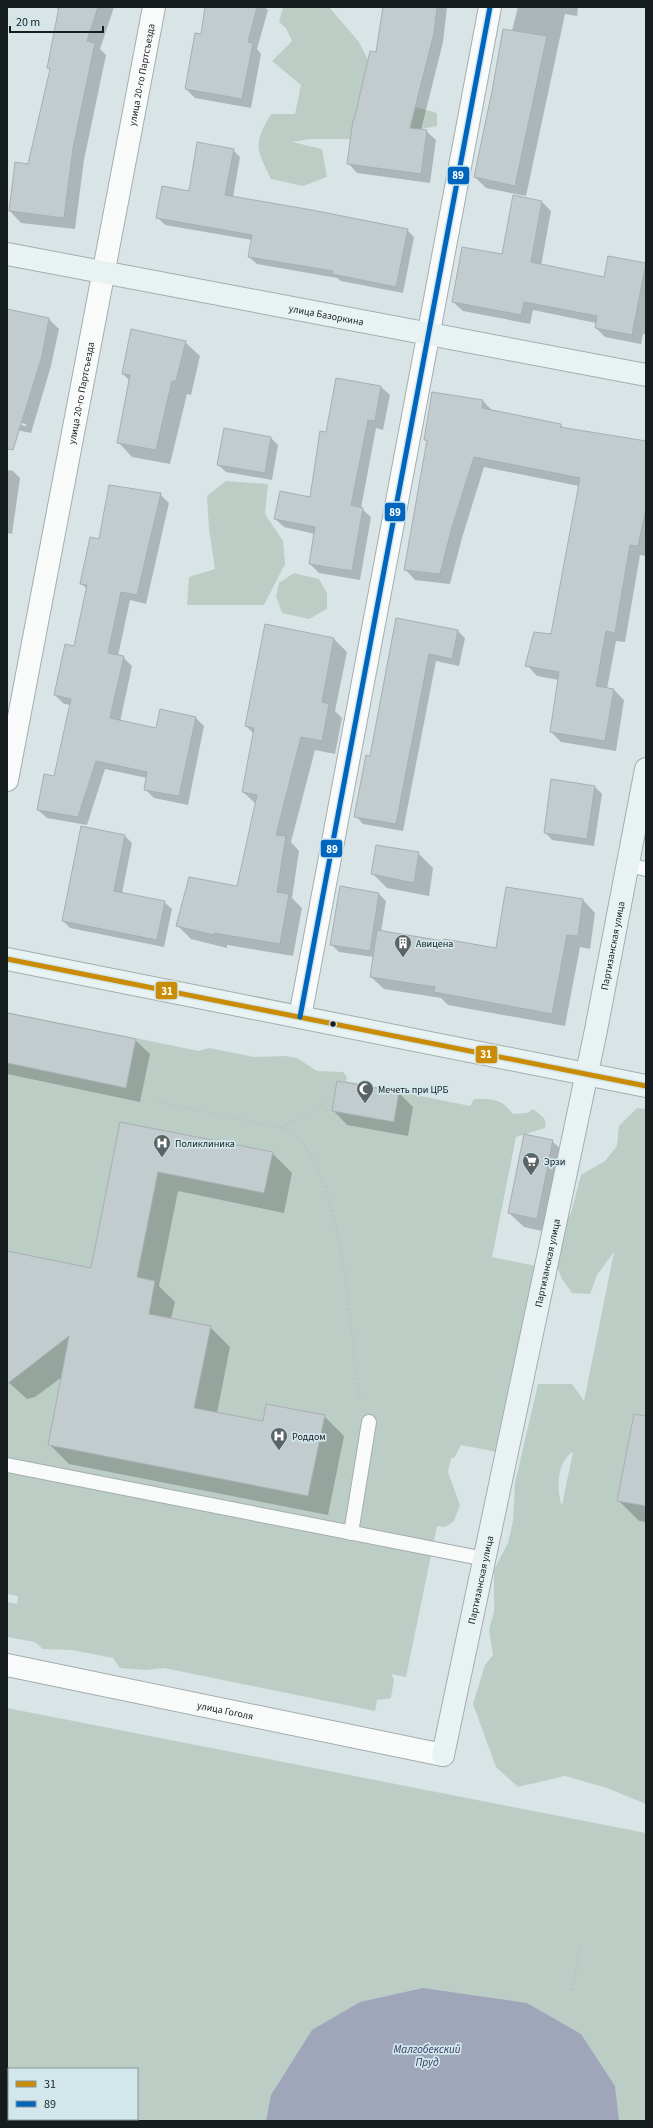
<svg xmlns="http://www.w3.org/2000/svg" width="653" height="2128" font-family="'Source Sans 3',sans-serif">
	<rect width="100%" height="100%" fill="#d8e4e6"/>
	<g fill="#bccdc6" fill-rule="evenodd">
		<path d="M283 7H329L359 42 376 76 404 104 437 113V126L365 139H310L292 142 322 149 327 177 303 186 271 179C256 148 253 145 271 114H295L301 85 272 61 292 41 286 28 279 22Z"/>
		<path d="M226 481 268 484 265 514 283 541 285 564 264 605H187L189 577 215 569 209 529 207 496Z"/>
		<path d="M294 573 319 579 327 593V609L309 619 282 613 276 596 279 583Z"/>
		<path d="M7 1012 199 1051 209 1048 254 1057 285 1056 297 1058 317 1071 343 1072 347 1077 346 1081 470 1106 474 1099C493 1099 501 1098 513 1114L527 1113 533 1109C540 1115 548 1118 545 1128L516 1137 492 1257 536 1266 497 1452 461 1445 454 1458H451L448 1472 460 1505 454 1521 445 1527 437 1526 406 1677 391 1674 394 1679 391 1698 377 1700 375 1711 164 1668 146 1670 120 1668 113 1658 72 1650 43 1649 35 1642 7 1637V1602L17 1604 18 1596 7 1594Z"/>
		<path d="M637 1108 646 1109V1804L607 1788 565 1776 518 1787 496 1767 473 1704 485 1665 493 1655 489 1630 494 1611V1570L508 1543 513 1521 515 1483 538 1384H572L584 1401 614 1252 597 1275 590 1294 572 1293 562 1279 553 1256 558 1236 571 1213 581 1175 605 1161 617 1146 619 1126ZM573 1452 562 1505V1506C556 1490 557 1460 573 1452Z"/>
		<path d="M7 1708 646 1833V2121H7ZM9 2069H137V2119H9Z"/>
	</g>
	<path fill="#9fa6ba" d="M423 1988 527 2003 581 2034 615 2086 619 2121H266L271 2095 312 2030 360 2002Z"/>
	<g fill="#0003">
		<path d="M56 7H114L100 49 106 55 84 160 75 229 21 223 10 211 29 165 51 71 48 68 59 11Z"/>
		<path d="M206 7H264L268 10 257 49 261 54 251 108 195 98 186 89 202 35Z"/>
		<path d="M384 7H447L443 42 421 130 426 131 436 140 430 183 357 173 348 163 355 121 377 53Z"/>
		<path d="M518 7H578L577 16 565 14 526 196 486 188 475 177Z"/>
		<path d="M233 150 240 157 233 197 407 230 414 237 403 293 341 281 337 278 257 264 249 257 252 240 165 225 157 217 190 192Z"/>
		<path d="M514 196 542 202 551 211 541 266 605 279 609 257 646 264V334H643L641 344 605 337 596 328V323L533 310 530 324 463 311 453 302 503 255Z"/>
		<path d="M7 310 49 319 59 329 51 366 31 433 7 428V422L26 426V424L7 420Z"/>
		<path d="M185 342 200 356 191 395 187 394 170 464 132 457 118 442 130 381 123 374Z"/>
		<path d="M381 387 390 395 383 430 376 428 361 508 371 517 360 580 319 573 310 564 315 534 284 527 275 519 310 498 327 433Z"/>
		<path d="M483 401 493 411 560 424 564 429 646 442V556L640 555 625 642 616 641 607 689 614 690 624 700 616 751 561 742 551 732 559 680 537 676 527 665 552 635 579 486 484 467 462 538 450 584 415 580 405 569 428 442 425 439Z"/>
		<path d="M271 438 278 445 272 480 226 472 218 465Z"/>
		<path d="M7 470 13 471 20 478 12 534 7 533Z"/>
		<path d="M160 494 169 503 146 604 130 600 118 656 123 657 132 666 120 722 157 729 195 717 204 726 188 805 154 798 145 789 147 778 105 769 87 825 47 818 38 810 55 777 71 705 64 704 55 695 75 647 87 589 81 583 100 540Z"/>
		<path d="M397 619 458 631 465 638 459 666 436 661 403 831 363 824 356 816 371 757Z"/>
		<path d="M266 625 334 639 347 652 335 711 342 718 335 754 315 750 291 842 299 851 292 898 302 908 293 956 227 945V948L191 939 177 925 238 887 256 804 243 792 254 734 246 726Z"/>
		<path d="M594 786 602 794 594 846 552 840 545 832Z"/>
		<path d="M125 836 132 843 122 893 164 902 172 909 164 947 70 928 63 921Z"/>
		<path d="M418 853 433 868 429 896 387 888 372 873Z"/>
		<path d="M341 887 379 894 386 901 381 932 497 950 583 900 595 913 590 949 580 947 565 1026 448 1005 441 998 384 989 371 977 374 957 339 952 331 944Z"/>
		<path d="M7 1013 135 1040 150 1054 140 1102 7 1074Z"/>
		<path d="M338 1082 399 1093 413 1107 408 1136 347 1125 333 1110Z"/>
		<path d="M121 1123 272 1153 292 1173 284 1213 178 1191 159 1286 175 1302 171 1319 210 1327 230 1347 217 1413 264 1422 324 1416 344 1436 328 1515 69 1464 49 1444 62 1377 35 1397 27 1399 7 1381V1252L92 1269Z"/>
		<path d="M552 1141 567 1155 551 1233 524 1227 509 1213Z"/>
		<path d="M646 1434V1522L639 1521 618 1500Z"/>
	</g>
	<g fill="#c2cbce" stroke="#a7afb2">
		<path d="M59 7H98L87 41 95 43 73 148 64 218 9 211 15 162 28 164 50 69 47 68Z"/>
		<path d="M205 7H257L248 42 253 43 242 99 185 89 195 33 201 34Z"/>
		<path d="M383 7H437L434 33 410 128 427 130 421 174 347 164 353 120H354L370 51 376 52Z"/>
		<path d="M503 29 547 36 515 186 474 177 492 91Z"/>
		<path d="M197 142 234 149 225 195 312 210 408 229 396 287 332 274 333 271 248 257 252 235 156 218 162 186 189 191Z"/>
		<path d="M513 195 542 201 531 262 604 277 608 256 646 263 632 335 595 328 597 316 524 302 521 315 452 302 462 247 502 254Z"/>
		<path d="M7 309 49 318 42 356 13 450 7 449Z"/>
		<path d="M131 329 186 341 176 381H172L156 450 117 443 130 375 122 374Z"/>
		<path d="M336 378 381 386 375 421 368 420 351 505 363 508 352 571 309 564 315 527 274 519 280 491 310 497 320 431 326 432Z"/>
		<path d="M432 392 483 400 482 408 561 424 560 427 646 441V508L638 546 630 545 615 633 606 631 596 686 614 689 605 741 550 732 559 672 525 666 534 632 551 634 580 478 474 457 452 527 440 574 404 570 427 440H424Z"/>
		<path d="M224 428 271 437 265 473 217 465Z"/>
		<path d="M109 485 161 493 137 595 121 592 108 653 124 656 110 718 156 728 160 709 196 717 179 796 144 790 147 772 96 761 78 817 37 810 44 774 54 776 71 699 54 695 65 644 74 646 87 585 80 584 90 537 99 539Z"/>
		<path d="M396 618 458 630 452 659 429 654 396 824 354 817 366 755 370 756Z"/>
		<path d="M265 624 334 638 322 702 329 704 322 741 301 737 276 835 286 836 277 892 289 894 280 944 214 933V935L176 926 189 877 237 886 257 795 242 792 254 728 245 726Z"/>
		<path d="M551 779 595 786 587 839 544 833Z"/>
		<path d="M81 826 125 835 114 891 165 901 157 940 62 921Z"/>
		<path d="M376 845 419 852 414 883 371 874Z"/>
		<path d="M340 886 379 893 370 951 330 945Z"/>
		<path d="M506 887 583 899 578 936 567 935 552 1014 434 992 435 987 370 977 377 930 443 941 444 939 496 948Z"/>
		<path d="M7 1013 136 1039 126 1088 7 1063Z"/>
		<path d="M337 1081 399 1092 394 1122 332 1111Z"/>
		<path d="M120 1122 273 1152 264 1193 158 1172 137 1277 155 1281 149 1314 211 1326 194 1408 263 1421 266 1404 325 1415 308 1496 48 1445 69 1336 7 1384V1251L91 1268Z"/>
		<path d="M524 1134 553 1140 537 1219 508 1213Z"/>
		<path d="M634 1414 646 1416V1506L617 1501Z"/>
	</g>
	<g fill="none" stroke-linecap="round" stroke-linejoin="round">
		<defs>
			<g id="lane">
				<path d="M628 865 646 869"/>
				<path d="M7 1465 485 1559"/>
				<path d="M351 1533 369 1422"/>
			</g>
			<g id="street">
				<path id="s1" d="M7 780 154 7"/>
				<path d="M300 1017 490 7"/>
				<path id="s2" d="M7 1665 443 1755"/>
			</g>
			<g id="secondary">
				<path id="s3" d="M7 254 646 375"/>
				<path d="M7 959 646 1086"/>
				<path id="s4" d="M443 1755 596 1030 646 769"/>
			</g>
		</defs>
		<use href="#lane" stroke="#a4adaf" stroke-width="16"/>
		<use href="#street" stroke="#a4adaf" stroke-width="24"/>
		<use href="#secondary" stroke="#a4adaf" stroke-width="24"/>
		<g stroke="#bfc2c4" stroke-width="2.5" stroke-dasharray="2 3" stroke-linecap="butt">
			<path d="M159 1102 281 1128 334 1098"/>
			<path d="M281 1128C286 1131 294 1133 297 1137 346 1190 348 1322 359 1393L361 1401"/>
			<path d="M572 1990 581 1943"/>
		</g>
		<use href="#lane" stroke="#f9fbfb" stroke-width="14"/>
		<use href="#street" stroke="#f9fbfb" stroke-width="22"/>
		<use href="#secondary" stroke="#e9f2f3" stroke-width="22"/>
		<defs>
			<path id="bus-1" d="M7 959 646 1086"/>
			<path id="bus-2" d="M300 1017 490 7"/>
		</defs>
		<use href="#bus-1" stroke="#d2e7ec" stroke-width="8"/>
		<use href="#bus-2" stroke="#d2e7ec" stroke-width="8"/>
		<use href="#bus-1" stroke="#ca8b06" stroke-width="5"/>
		<use href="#bus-2" stroke="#0065bd" stroke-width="5"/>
	</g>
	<defs>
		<symbol id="building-pin" viewBox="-11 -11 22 30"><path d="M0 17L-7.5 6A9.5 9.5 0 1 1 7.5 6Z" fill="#5a6365" stroke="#d2e7ec"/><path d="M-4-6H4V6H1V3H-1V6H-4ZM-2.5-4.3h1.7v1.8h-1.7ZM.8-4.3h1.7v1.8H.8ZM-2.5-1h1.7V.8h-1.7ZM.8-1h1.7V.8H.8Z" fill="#fff"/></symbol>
		<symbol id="mosque-pin" viewBox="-11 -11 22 30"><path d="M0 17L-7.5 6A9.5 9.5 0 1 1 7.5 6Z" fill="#5a6365" stroke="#d2e7ec"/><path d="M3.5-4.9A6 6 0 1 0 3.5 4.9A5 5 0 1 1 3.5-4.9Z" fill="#fff"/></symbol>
		<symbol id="hospital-pin" viewBox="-11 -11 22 30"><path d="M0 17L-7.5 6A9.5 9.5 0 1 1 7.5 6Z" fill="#5a6365" stroke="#d2e7ec"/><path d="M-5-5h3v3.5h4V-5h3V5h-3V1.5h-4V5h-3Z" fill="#fff"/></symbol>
		<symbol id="supermarket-pin" viewBox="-11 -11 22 30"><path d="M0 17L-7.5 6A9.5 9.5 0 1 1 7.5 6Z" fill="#5a6365" stroke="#d2e7ec"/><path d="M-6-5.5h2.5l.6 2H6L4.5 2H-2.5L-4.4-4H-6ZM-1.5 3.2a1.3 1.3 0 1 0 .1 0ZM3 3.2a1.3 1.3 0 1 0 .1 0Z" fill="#fff"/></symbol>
	</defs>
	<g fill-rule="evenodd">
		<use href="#building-pin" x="393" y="933" width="20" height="27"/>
		<use href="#mosque-pin" x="355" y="1079" width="20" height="27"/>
		<use href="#hospital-pin" x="152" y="1133" width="20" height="27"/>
		<use href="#supermarket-pin" x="521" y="1151" width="20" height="27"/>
		<use href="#hospital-pin" x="269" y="1426" width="20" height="27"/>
	</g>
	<circle fill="#161d1f" stroke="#d2e7ec" stroke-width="1.5" cx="333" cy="1024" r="3.5"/>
	<g text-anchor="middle" stroke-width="3.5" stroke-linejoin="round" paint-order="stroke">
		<g font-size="10" fill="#161d1f" stroke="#d2e7ec">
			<text dy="4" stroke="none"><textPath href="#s1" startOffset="718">улица 20-го Партсъезда</textPath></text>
			<text dy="4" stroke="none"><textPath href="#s3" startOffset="325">улица Базоркина</textPath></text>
			<text dy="4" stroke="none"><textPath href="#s1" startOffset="394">улица 20-го Партсъезда</textPath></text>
			<text dy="4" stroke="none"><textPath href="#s4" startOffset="827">Партизанская улица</textPath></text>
			<text dy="4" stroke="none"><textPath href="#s4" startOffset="503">Партизанская улица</textPath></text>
			<text dy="4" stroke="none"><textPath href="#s4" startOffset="179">Партизанская улица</textPath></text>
			<text dy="4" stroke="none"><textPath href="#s2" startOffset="223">улица Гоголя</textPath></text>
		</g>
		<g font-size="10" fill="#161d1f" stroke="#d2e7ec" text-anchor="start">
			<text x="416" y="947">Авицена</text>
			<text x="378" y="1093">Мечеть при ЦРБ</text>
			<text x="175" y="1147">Поликлиника</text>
			<text x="544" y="1165">Эрзи</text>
			<text x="292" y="1440">Роддом</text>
		</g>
		<g font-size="11" font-style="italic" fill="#353a64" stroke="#d2e7ec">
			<text x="427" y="2053">Малгобекский<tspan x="427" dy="13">Пруд</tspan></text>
		</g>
	</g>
	<g stroke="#d2e7ec" stroke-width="1.5">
		<rect x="447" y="166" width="23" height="19" rx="4" fill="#0065bd"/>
		<rect x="384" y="502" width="22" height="20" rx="4" fill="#0065bd"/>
		<rect x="320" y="839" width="23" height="19" rx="4" fill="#0065bd"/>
		<rect x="155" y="981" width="23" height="19" rx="4" fill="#ca8b06"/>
		<rect x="475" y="1045" width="23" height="19" rx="4" fill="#ca8b06"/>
	</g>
	<g font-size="11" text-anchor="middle" font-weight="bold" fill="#fff">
		<text x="458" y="179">89</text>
		<text x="395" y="516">89</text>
		<text x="332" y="853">89</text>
		<text x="167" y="995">31</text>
		<text x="486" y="1058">31</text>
	</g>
	<rect width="653" height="2128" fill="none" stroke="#161d1f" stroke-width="16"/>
	<rect x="8" y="2068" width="130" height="52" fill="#d2e7ec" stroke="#87969a"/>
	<rect x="16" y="2081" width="20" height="6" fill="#ca8b06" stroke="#87969a"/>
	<text x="44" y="2088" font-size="12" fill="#161d1f">31</text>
	<rect x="16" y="2101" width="20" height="6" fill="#0065bd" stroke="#87969a"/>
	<text x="44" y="2108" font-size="12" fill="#161d1f">89</text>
	<path d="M10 26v6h93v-6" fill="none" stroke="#161d1f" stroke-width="2"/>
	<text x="16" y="26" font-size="12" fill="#161d1f" stroke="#d2e7ec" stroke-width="3" paint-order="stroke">20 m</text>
</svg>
